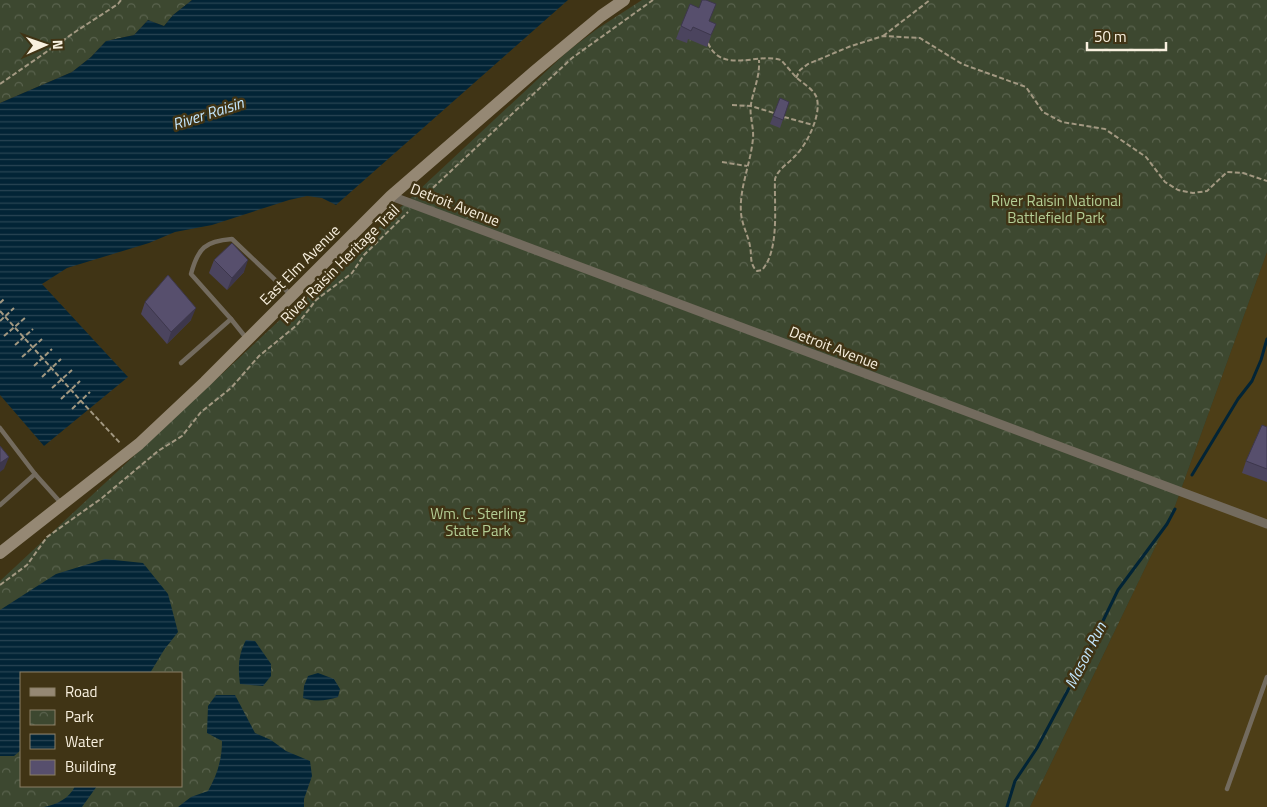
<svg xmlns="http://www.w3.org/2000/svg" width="1267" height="807" font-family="'Titillium Web',sans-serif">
	<defs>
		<pattern id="park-crowns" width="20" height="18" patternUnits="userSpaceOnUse" patternTransform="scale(1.25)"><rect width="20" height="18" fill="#3d4830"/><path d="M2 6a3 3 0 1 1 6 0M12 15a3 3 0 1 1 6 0" fill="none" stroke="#5a634e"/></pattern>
		<pattern id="water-rules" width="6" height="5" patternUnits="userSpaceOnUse" patternTransform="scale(1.25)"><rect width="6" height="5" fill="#022436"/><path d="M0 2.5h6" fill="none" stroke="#284453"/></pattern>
	</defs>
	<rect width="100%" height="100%" fill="#403415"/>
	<path fill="#4d3e17" d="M1267 252V807H1030L1175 506Z"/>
	<g fill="url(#park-crowns)" fill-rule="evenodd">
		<path d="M0 0H192L173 15 164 26 148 20 134 35 106 41 91 57 72 72 0 103Z"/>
		<path d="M642 0H1267V252L1175 506 1030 807H0V581L568 51 597 29ZM21 673H181V786H21Z"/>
	</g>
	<g fill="url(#water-rules)">
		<path d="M192 0H568L336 205 322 198 307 196 289 200 212 225 175 232 149 243 67 268 42 284 128 377 44 446 0 395V103L72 72 91 57 106 41 134 35 148 20 164 26 173 15Z"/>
		<path d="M105 559 143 563 168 594 178 632 164 650 150 673H21V750L14 756H0V610L56 574Z"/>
		<path d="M246 640 255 641 271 664V676L263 686 240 684C238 668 238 655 246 640Z"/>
		<path d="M318 673 334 679 340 689 338 697C326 701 315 702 303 698L304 686 308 676Z"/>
		<path d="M216 695H235L255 733 271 740 286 751 310 761 312 776 304 799V807H178L191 797 208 791C217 775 222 760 222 741L207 733 208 706Z"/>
		<path d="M75 786H97L82 807H44C56 805 70 798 75 786Z"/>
	</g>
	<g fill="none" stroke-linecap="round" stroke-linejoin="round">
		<g stroke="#022436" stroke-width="3">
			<path d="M1192 475 1238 399 1252 381 1261 360 1267 339"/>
			<path d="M1007 807 1015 781 1037 748 1082 664 1118 590 1167 524 1175 509"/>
		</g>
		<g stroke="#a39982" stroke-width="2" stroke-dasharray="5 2.5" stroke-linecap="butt">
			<path d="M883 36 930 0"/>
			<path d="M708 43C722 75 758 52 781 60 786 65 791 72 796 77 802 83 812 88 816 96 823 112 807 145 795 156 788 164 778 169 775 179 774 204 780 250 762 270L757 271C749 264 752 255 750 246 748 235 742 225 741 213 739 188 751 163 753 138 754 127 749 115 751 104 754 88 760 76 759 60"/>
			<path d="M796 78 800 70 808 64 851 46 883 36 920 38 962 64 1026 87 1043 112 1062 122 1105 129 1146 157 1165 182 1178 190 1193 193 1207 191 1227 172 1243 173 1267 181"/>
			<path d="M0 84 78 30 118 4 121 0"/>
			<path d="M732 105 751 106 774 113"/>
			<path d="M784 117 813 125"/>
			<path d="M722 162 747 166"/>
			<path d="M422 198 572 58 653 0"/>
			<path d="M0 303 5 298"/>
			<path d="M0 311 81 401 121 444"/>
			<path d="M0 321 14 308"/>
			<path d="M4 336 25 318"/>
			<path d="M15 345 33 329"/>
			<path d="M22 357 42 339"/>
			<path d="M34 366 52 349"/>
			<path d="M42 377 61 359"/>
			<path d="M52 388 72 370"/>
			<path d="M61 399 80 381"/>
			<path d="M72 409 90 392"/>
			<path d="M0 585 27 565 47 537 102 498 158 451 182 436 201 412 231 388 259 356 297 325 316 300 352 273 364 255 408 212"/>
		</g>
		<g stroke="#736b5e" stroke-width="4.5">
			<path d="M231 319 191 274C198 248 205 241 232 239L290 294"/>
			<path d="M181 363 231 319 247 339"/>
			<path d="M0 428 35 474 61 503"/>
			<path d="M0 505 35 474"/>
			<path d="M1227 789 1267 677"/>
		</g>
		<path stroke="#736b5e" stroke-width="9" d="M391 196 1267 524"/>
		<path stroke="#958874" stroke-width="12" d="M0 553 139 444 205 382 391 196 535 71 601 16 624 0"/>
	</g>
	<g fill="#4b445e">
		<path d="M709 21 711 36 707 47 688 39 687 43 676 39 681 26Z"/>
		<path d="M780 98 789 102 780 128 770 124Z"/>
		<path d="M214 260 244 272 227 290 209 273Z"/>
		<path d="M145 302 191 320 167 344 141 314Z"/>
		<path d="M1267 427V482L1242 473 1246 461Z"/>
	</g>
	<g fill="#3d374c">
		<path d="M248 260 244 272 227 290 232 278Z"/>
		<path d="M196 308 191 320 167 344 171 332Z"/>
		<path d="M9 457 4 469 0 472V463Z"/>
	</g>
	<g fill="#574f6d" stroke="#3d374c">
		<path d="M702 0H706L716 4 709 21 716 24 711 35 693 27 691 31 681 26 690 4 699 8Z"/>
		<path d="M780 98 789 102 783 120 773 116Z"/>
		<path d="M232 243 248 260 232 278 214 260Z"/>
		<path d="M168 275 196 308 171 332 145 302Z"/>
		<path d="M1262 425 1267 427V469L1246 461Z"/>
		<path d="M0 446 9 457 0 463Z"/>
	</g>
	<g text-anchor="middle" stroke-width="5" stroke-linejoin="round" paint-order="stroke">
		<g font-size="15" fill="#b3cd95" stroke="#403415">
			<text x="1056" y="206">River Raisin National<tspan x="1056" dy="17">Battlefield Park</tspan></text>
			<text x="478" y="519">Wm. C. Sterling<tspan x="478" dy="17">State Park</tspan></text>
		</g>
		<g font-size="15" fill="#f8f0df" stroke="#403415">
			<text transform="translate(455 205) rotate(21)" y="5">Detroit Avenue</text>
			<text transform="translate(340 264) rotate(-45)" y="5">River Raisin Heritage Trail</text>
			<text transform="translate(300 265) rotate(-45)" y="5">East Elm Avenue</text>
			<text transform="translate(834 348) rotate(21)" y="5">Detroit Avenue</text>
		</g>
		<g font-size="16" font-style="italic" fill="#c2e5fc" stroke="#403415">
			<text transform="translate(208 113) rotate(-18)" y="6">River Raisin</text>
			<text transform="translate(1085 655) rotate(-63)" y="6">Mason Run</text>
		</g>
	</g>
	<rect x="20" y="672" width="162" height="115" fill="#403415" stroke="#8a7f66"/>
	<rect x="30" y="688" width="25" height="8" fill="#958874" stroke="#8a7f66"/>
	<text x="65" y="697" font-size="15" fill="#f8f0df">Road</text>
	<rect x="30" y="710" width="25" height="15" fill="url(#park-crowns)" stroke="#8a7f66"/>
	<text x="65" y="722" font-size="15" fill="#f8f0df">Park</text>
	<rect x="30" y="734" width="25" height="15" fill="url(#water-rules)" stroke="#8a7f66"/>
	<text x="65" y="747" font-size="15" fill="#f8f0df">Water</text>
	<rect x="30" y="760" width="25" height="15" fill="#574f6d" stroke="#8a7f66"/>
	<text x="65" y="772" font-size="15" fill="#f8f0df">Building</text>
	<g transform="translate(45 45) rotate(88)" stroke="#403415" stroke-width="4" paint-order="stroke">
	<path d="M0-4L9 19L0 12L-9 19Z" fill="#f8f0df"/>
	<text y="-8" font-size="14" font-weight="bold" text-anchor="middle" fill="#f8f0df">N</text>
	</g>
	<path d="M1087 42v8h79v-8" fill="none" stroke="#f8f0df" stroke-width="2.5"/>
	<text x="1094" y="42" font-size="15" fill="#f8f0df" stroke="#403415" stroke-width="4" paint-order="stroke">50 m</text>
</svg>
